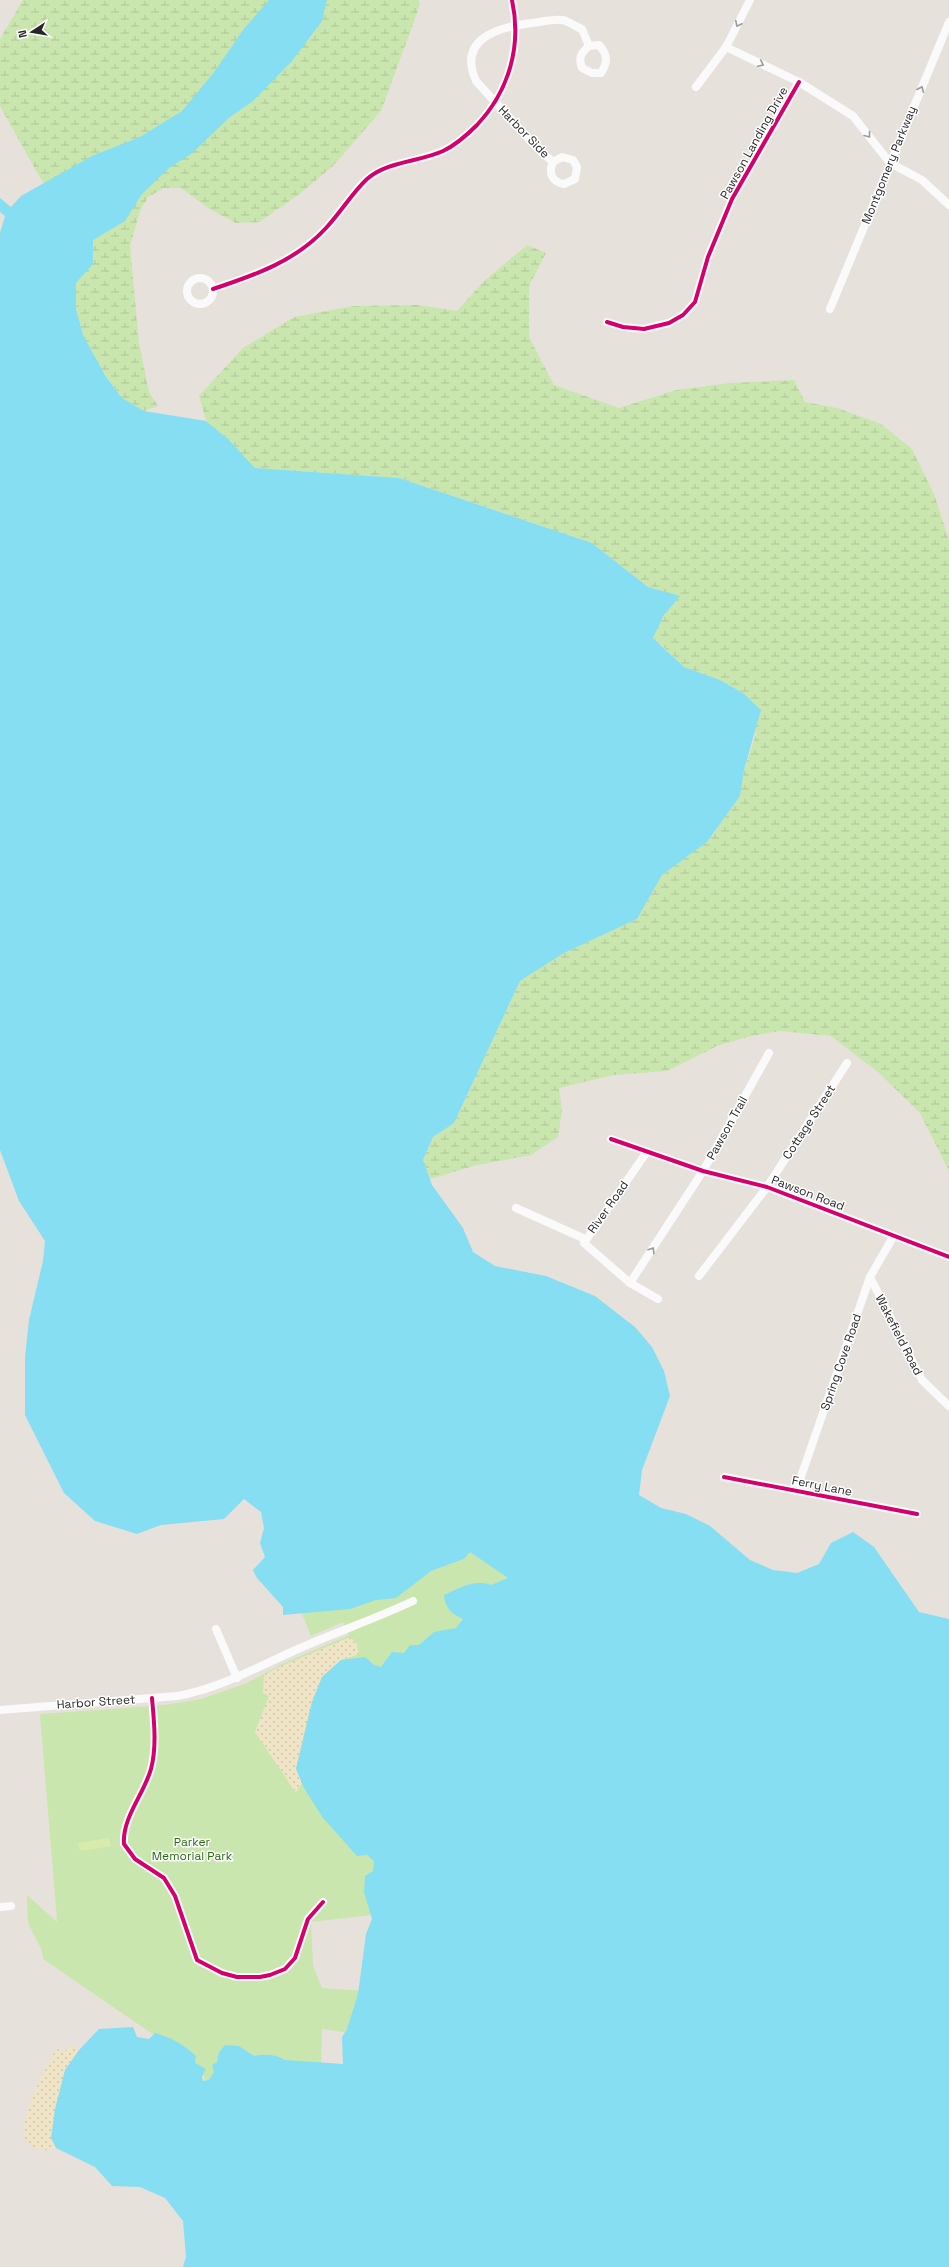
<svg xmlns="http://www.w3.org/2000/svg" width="949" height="2267" font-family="'Space Grotesk',sans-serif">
	<defs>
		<pattern id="wetland-marsh" width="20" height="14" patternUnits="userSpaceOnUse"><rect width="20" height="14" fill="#cae6af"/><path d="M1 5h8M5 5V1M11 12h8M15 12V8" fill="none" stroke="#aec597"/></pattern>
		<pattern id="sand-dots" width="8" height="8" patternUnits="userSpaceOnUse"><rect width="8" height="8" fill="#efe4c6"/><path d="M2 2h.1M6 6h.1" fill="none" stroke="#cdc4aa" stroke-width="1.8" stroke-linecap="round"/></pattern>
	</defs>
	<rect width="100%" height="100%" fill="#e7e1db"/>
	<path fill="#cae6af" d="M470 1551 508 1578 468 1619 374 1856 380 1914 311 1922 313 1966 322 1988 366 1991 358 2034 322 2029 321 2071 205 2081 203 2073 167 2044 43 1959 42 1951 28 1923 27 1895 57 1922 40 1714 165 1705 201 1699 247 1683 282 1664 349 1635 343 1622 311 1636 298 1604 431 1571 464 1559Z"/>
	<g fill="url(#wetland-marsh)">
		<path d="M23 0H419L420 5 381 111 333 166 297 196 259 222 236 223 211 210 181 188H164L148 197 140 211 130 246 139 343 149 392 158 406 144 411 122 398 106 377 83 335 76 309V283L92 264 35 169 0 106V39Z"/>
		<path d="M527 245 546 253 529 286V337L554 385 619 408 676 390 732 383 794 380 805 402 837 408 881 424 912 449 934 494 949 540V1171L920 1113 879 1073 831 1036 780 1031 751 1036 717 1046 667 1071 614 1075 559 1088 562 1111 558 1137 531 1155 477 1165 430 1179 423 1160 433 1137 454 1123 520 981 564 953 637 919 662 875 707 842 740 796 744 770 756 734 743 693 720 680 684 667 653 637 664 615 679 596 648 587 592 543 399 478 255 468 229 440 206 421 199 396 243 348 294 317 353 306 419 305 457 311 484 281Z"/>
	</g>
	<g fill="url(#sand-dots)">
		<path d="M350 1637 356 1642 359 1654 341 1660 322 1677 312 1702 296 1768 302 1783 296 1793 255 1732 269 1696 263 1693 264 1675 279 1667Z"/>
		<path d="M72 2045 79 2050 65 2070 51 2138 56 2148C48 2151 44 2150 35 2148 5 2139 47 2066 56 2049L65 2051Z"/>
	</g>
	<path fill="#d8ebac" d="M109 1838 111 1846 80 1851 78 1843Z"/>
	<path fill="#85def2" d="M269 0H327L322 21 292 61 253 101 230 117 191 154 169 168 142 194 125 221 93 240V264L76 283V309L83 335 106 377 122 398 144 411 206 421 229 440 255 468 399 478 592 543 648 587 680 596 664 615 653 638 684 667 720 680 743 693 761 710 744 770 740 796 707 842 662 875 637 919 564 953 520 981 454 1123 433 1137 423 1160 432 1185 463 1228 473 1252 495 1266 546 1276 595 1296 635 1327 652 1347 664 1371 670 1396 642 1470 639 1495 661 1508 686 1514 710 1526 750 1560 773 1570 797 1573 819 1564 831 1543 853 1532 874 1547 919 1612 949 1619V2267H183L186 2257 183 2221 165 2198 140 2187 112 2186 95 2167 56 2148 51 2138 55 2109 65 2070 79 2050 99 2029 133 2027 137 2037 149 2039 155 2033C172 2038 183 2044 196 2056L195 2063 206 2069 202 2077 203 2081 209 2080 214 2072 212 2065 217 2062 219 2052 225 2045 239 2046 254 2056C266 2054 275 2054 285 2060L343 2064 342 2037 347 2029 358 1994 366 1934 372 1919 364 1892 365 1876 373 1871 374 1861 367 1855 357 1856 323 1818 304 1788 296 1769 312 1702 322 1677 341 1660 365 1657 374 1665 381 1667 392 1652 404 1653 410 1645H419L434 1632 456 1628 463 1619C451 1613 446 1610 444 1595 460 1588 474 1579 491 1585L508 1578 470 1552 464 1559 431 1571 396 1598 376 1600 350 1609 283 1615V1607L257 1578 253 1570 265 1557 260 1543 264 1528 261 1512 244 1499 224 1519 161 1525 137 1534 95 1521 64 1493 25 1415V1357L29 1320 43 1261 45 1241 19 1201 0 1150V233L5 216 0 212V198L11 207 21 196 92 156 140 137 182 111 215 71 243 30Z"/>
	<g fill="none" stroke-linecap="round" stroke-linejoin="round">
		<g stroke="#fbfafa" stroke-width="8">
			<path d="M599 45C608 55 608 62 601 73H592L582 68C578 57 581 53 589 46Z"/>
			<path d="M726 47 799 82 853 116 890 163 922 180 949 205"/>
			<path d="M696 87 726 47 750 0"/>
			<path d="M553 162 562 157 573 160 577 167 575 179 564 184C552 182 548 173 553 162L538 149 476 81C457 38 499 27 532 23 541 22 553 19 562 20 569 21 576 27 582 29L589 46"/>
			<circle cx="200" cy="291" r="13"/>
			<path d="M213 289C255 275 296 261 326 228 341 212 352 193 367 179 388 161 419 162 443 151 456 145 467 135 477 125 509 91 522 46 512 0"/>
			<path d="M830 309 949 22"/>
			<path d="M607 322 623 327 644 329 669 323 683 315 695 302 708 257 732 199 799 82"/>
			<path d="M611 1139 703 1171 767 1187 949 1257"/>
			<path d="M646 1153 584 1243 630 1283 658 1299"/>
			<path d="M516 1208 585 1239"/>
			<path d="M699 1276 767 1187 847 1063"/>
			<path d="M870 1277 922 1380 949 1406"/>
			<path d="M630 1283 703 1171 769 1053"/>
			<path d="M724 1477 917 1514"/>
			<path d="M796 1491 870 1277 893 1237"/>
			<path d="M216 1629 237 1678"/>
			<path d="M152 1698C154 1721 157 1746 151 1769 144 1794 122 1818 124 1844L135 1859 164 1878 175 1896 197 1960 222 1973 237 1977H260L270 1975 285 1969 295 1958 308 1919 323 1902"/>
			<path d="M0 1710 177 1696C221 1688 257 1667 298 1649 336 1632 375 1619 413 1601"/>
			<path d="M0 1907 11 1906"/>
		</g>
		<defs>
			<g id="cycleway">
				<path d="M213 289C255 275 296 261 326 228 341 212 352 193 367 179 388 161 419 162 443 151 456 145 467 135 477 125 509 91 522 46 512 0"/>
				<path d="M607 322 623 327 644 329 669 323 683 315 695 302 708 257 732 199 799 82"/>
				<path d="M611 1139 703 1171 767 1187 949 1257"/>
				<path d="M724 1477 917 1514"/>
				<path d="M152 1698C154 1721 157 1746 151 1769 144 1794 122 1818 124 1844L135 1859 164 1878 175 1896 197 1960 222 1973 237 1977H260L270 1975 285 1969 295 1958 308 1919 323 1902"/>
			</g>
		</defs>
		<use href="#cycleway" stroke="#fff" stroke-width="6"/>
		<use href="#cycleway" stroke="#d6006c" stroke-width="4"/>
	</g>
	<defs><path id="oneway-chevron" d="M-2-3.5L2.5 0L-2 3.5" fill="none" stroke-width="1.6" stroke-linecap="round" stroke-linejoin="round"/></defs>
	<g stroke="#9c9b9b">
		<use href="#oneway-chevron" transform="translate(738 24) rotate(117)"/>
		<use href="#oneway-chevron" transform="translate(761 64) rotate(25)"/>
		<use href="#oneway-chevron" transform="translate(921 89) rotate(-67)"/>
		<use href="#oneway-chevron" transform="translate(868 135) rotate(52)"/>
		<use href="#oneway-chevron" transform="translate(652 1250) rotate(-57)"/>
	</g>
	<g text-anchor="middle" stroke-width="3" stroke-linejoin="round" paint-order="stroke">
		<g font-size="12" fill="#272727" stroke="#fff">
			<text transform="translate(524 132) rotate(46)" y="4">Harbor Side</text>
			<text transform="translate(754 143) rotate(-61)" y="4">Pawson Landing Drive</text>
			<text transform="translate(889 165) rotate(-68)" y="4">Montgomery Parkway</text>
			<text transform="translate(809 1122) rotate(-57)" y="4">Cottage Street</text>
			<text transform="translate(727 1128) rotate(-61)" y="4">Pawson Trail</text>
			<text transform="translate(808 1193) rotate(21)" y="4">Pawson Road</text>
			<text transform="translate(608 1207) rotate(-55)" y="4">River Road</text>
			<text transform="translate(899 1335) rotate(63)" y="4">Wakefield Road</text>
			<text transform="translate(841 1362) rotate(-71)" y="4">Spring Cove Road</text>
			<text transform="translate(822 1486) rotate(11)" y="4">Ferry Lane</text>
			<text transform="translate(96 1702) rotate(-4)" y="4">Harbor Street</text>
		</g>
		<g font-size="12" fill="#296a11" stroke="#fff">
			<text x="192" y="1846">Parker<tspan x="192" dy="14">Memorial Park</tspan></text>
		</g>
	</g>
	<g transform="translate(32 32) rotate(258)" stroke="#ffffff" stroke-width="3" paint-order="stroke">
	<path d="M0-3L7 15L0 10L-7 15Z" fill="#272727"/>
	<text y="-6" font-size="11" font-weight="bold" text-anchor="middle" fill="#272727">N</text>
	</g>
</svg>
